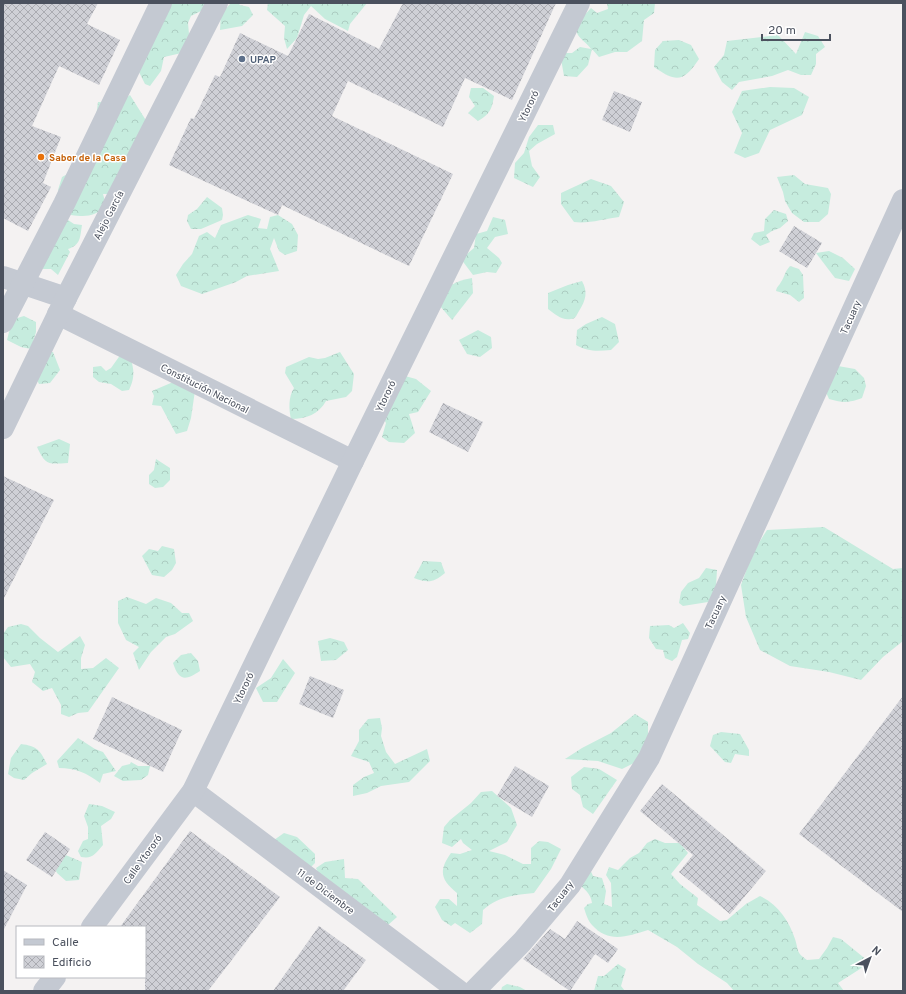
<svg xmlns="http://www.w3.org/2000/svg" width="906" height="994" font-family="Overpass,sans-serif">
	<defs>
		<pattern id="forest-crowns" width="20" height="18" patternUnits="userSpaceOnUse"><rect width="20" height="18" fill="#c6ecde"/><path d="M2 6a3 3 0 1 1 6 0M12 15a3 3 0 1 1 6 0" fill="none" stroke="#acccc1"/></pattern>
		<pattern id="building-cross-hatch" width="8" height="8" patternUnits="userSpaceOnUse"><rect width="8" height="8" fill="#cfd0d6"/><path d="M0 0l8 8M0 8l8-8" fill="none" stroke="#aaabb1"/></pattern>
	</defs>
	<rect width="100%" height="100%" fill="#f4f2f2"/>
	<g fill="url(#forest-crowns)">
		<path d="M154 3H208L207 8 191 16 188 23 189 34 186 52 164 57 161 71 150 86 145 84 139 72Z"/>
		<path d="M231 3H238L240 5 249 7 253 15 242 26 220 30 221 14Z"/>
		<path d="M268 3H367L350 24 348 31 325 19 311 6 304 15 297 38 287 49 284 38 285 26 267 10Z"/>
		<path d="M607 3H655L654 13 644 20 642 41 627 52H615L599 57 592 49 588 65 577 77 564 76 561 59 564 53H572L580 47 591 49C588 44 581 40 578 35 572 24 585 15 591 8L597 13 608 9Z"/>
		<path d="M805 32 818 36 825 47 816 54V64L811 75H801L788 70 772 76 739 82 732 90 722 82 714 67 724 55 727 41 778 35 796 54Z"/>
		<path d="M679 40 691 45 699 59C683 83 676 82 654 67L655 50 663 41Z"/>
		<path d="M770 87 794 88 809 97 802 115 770 130 759 153 745 158 734 153 742 133 732 112 742 91Z"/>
		<path d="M471 88H483L494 96C492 109 490 114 478 121L468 113 475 106 469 97Z"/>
		<path d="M130 95 147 122 109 194H103L106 205C95 217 86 217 71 215L64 204 58 190 62 177 73 171 96 117 98 102 119 103Z"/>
		<path d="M538 125H553L555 134 537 144 529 151 532 166 540 177 533 187 514 178 515 163 524 153 529 137Z"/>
		<path d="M794 175 805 184 828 188 831 194 828 214 819 222H804L792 213 785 201 783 192 777 177Z"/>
		<path d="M591 179 611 186 624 202 619 217C604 219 588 224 574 222L561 204V193Z"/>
		<path d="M207 197 222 208 223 215 222 220 201 229H191L187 221 188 215 197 209Z"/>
		<path d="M774 210 786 214 788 221 780 228 772 231 766 235 770 242 760 246 751 239 754 233 764 231 765 219Z"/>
		<path d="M248 215 261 219 258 228 267 229 270 217 278 215 292 224 298 235 297 251 285 255 279 251 274 238 270 249 279 271 247 276 236 282 202 294 181 286 176 275 183 264 192 254 199 236 207 232 215 238 221 225Z"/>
		<path d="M493 217 505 220 508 234 495 237 487 248 499 258 502 263 496 273 487 272 473 275 461 259 474 248 476 234 487 231Z"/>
		<path d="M68 220 74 224 82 225C80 237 81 245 68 249L70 252 58 275 51 269H43V261L62 227Z"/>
		<path d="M829 251 843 258 855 269 849 281 835 278 816 253Z"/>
		<path d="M790 266 799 269 803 275 804 298 799 302 790 295 776 291C777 286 779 286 781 282 785 276 784 273 790 266Z"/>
		<path d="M472 278 473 293 452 320 434 299C446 287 455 281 472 278Z"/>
		<path d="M582 281C588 292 586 300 579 311 577 314 576 319 571 319 562 321 555 314 548 309V293L568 285Z"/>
		<path d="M24 316 36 322V332L31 349 21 347 7 340 9 332 14 319Z"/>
		<path d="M602 317 615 324 619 342 611 350C598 351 588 352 576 345L577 330 586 324Z"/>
		<path d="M478 330 491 337 492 348 480 357 467 354 459 340Z"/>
		<path d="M126 347C133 364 137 374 129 390L122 391 111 384 99 382 93 377V367L101 366 106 371 111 368Z"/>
		<path d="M47 352H53L60 370 50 383 39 384 34 374Z"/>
		<path d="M340 352 354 374 352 391 346 397 326 401C319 414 306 419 291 419 289 410 288 397 294 388L285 373 286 367 309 357 318 359 325 358Z"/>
		<path d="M838 366 855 369 864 378 866 386 862 398C848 403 844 403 829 399L821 381Z"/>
		<path d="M405 376 416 379 431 391 418 412 409 414 415 433 404 443 389 442 382 437 386 423 381 414Z"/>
		<path d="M185 377 196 384 191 418 187 431 176 434 161 406 152 405 154 396 152 391Z"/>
		<path d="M59 439 70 444 68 463C48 464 46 466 37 447Z"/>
		<path d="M156 459 170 468V480L163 487 155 488 149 484V475L154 470Z"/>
		<path d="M824 527 893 569 903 568V641L883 657 861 680 829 672 790 666 760 650 746 617 741 585 753 552 767 530Z"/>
		<path d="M162 546 174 549 176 563 172 570 164 577 152 575 142 556 149 549 158 551Z"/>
		<path d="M423 561 441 562 445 573C433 583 428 583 414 578Z"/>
		<path d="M706 568 717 570 716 586 718 593 708 602 683 606 679 603 681 592 688 583 699 578Z"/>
		<path d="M127 597 146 604 156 598 171 603 182 613H189L193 621 175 634 166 637 151 652 139 670 133 653 139 647 126 640 118 623V601Z"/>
		<path d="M683 623 690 633 688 639 682 640 677 657 672 661 665 658 663 650 656 649 649 638 650 626 669 625 674 628Z"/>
		<path d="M21 624 28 626 40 638 58 652 80 636 85 645 81 658V669L93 668 106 658 119 668 88 712 78 713 69 717 61 714V705L52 688 43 691 32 682 35 672 30 664 11 667 3 657V634L8 627Z"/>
		<path d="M330 638 344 642 348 650 336 660 321 661 318 641Z"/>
		<path d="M191 653 198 661 200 671C185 681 179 681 173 663L181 655Z"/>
		<path d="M283 659 295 673 277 702H263L256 688 271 678Z"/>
		<path d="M635 714 648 722V738L638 761 622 769 598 761 565 759 582 748 611 733Z"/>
		<path d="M380 718 382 728 381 736 386 752 395 764 427 749 430 761 409 782 381 786 367 793 353 796V785L364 777 374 773 369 762 351 756 359 741V730L368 719Z"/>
		<path d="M721 732 740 734 749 750V756L735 754 731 763 725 762 710 746 713 735Z"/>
		<path d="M78 738 95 749 103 752 116 771 103 774 100 783C87 773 75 768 59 768L57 761Z"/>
		<path d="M21 744C37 746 40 750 47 764L32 773 24 780 14 778 8 774 11 758Z"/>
		<path d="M131 762 138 766H150L148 775 141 780 123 781 114 776 122 766 130 764Z"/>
		<path d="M584 767 599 769 617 780 593 814 583 807 580 795 572 789 571 777Z"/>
		<path d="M492 791 511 808 517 825 507 842 489 851 505 855 523 864H531V848L539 841 548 842 561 849 551 869 534 893C514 895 499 896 483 910L482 924 470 933 455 923 451 926 442 920 435 907 440 899H449L457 906V893C441 880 438 871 451 853L460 854 472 850 463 843 461 839 452 847 442 843 444 827 450 820 471 803 481 792Z"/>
		<path d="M89 804 102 806 115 812 111 819 101 826 103 845C95 854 93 859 81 857L78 851 83 841 88 839V827L84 816Z"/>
		<path d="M284 833 297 837 315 854V863L309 869 274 840Z"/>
		<path d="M655 839 665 843H680L688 853 671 874 680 884 698 898 697 905 720 921 727 920 746 904 760 896C778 904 789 921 795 939 799 952 796 952 807 960L819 959 827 948 833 937 841 939 868 961 860 969 838 983 844 991H734L727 983 698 964 677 947 648 930C628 936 609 944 592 925 588 921 586 914 584 908L588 904 592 903C591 894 584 888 577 883L589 867 593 876 602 878 606 891 604 904 612 907 611 883 606 875 609 867 618 870 630 858 639 853 647 843Z"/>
		<path d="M61 853 82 862 79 880 66 881 57 873 54 867Z"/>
		<path d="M344 859 345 878 358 879 397 917 388 925 320 877 316 868 325 862Z"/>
		<path d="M618 964 626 969 621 986 625 991H594L598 976H604Z"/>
		<path d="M507 984 520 987 527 991H501L502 987Z"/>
	</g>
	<g fill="url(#building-cross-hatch)">
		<path d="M3 3H98L87 24 120 40 99 85 59 66 32 126 61 137 43 183 51 187 28 231 3 218Z"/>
		<path d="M403 3H556L512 100 465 78 443 127 348 81 332 116 453 174 409 266 282 205 278 215 169 165 191 118 194 119 215 75 220 77 240 33 288 56 309 14 379 49Z"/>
		<path d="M614 91 642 102 630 132 602 120Z"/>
		<path d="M794 226 822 243 807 268 779 251Z"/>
		<path d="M443 403 483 422 468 452 429 432Z"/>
		<path d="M3 476 54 500 3 600Z"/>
		<path d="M310 676 344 690 333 718 299 704Z"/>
		<path d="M903 696V912L799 834Z"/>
		<path d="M112 697 182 730 163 772 93 739Z"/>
		<path d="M515 766 549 786 532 817 497 796Z"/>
		<path d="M662 784 766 871 730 914 679 872 693 855 640 811Z"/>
		<path d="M190 831 280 897 208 991H145V927H120Z"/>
		<path d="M45 832 70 849 52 877 26 860Z"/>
		<path d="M3 870 27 885 3 931Z"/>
		<path d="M577 921 618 949 608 963 595 954 570 991 523 959 550 929 565 939Z"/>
		<path d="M319 926 366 960 343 991H273Z"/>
	</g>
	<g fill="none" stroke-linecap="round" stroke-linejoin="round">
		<g stroke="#c4c9d2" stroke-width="22">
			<path d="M3 277 66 298"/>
			<path d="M58 314 353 461"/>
			<path d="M193 791 459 991"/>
			<path d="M92 927 193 791 353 461 579 3"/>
			<path d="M44 991 55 977"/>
			<path d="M474 991 522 942 570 885 649 758 903 200"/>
		</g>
		<g stroke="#c4c9d2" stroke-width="22">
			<path d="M3 322 64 204 161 3"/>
			<path d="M3 428 66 298 217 3"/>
		</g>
	</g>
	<circle fill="#5c6f8a" stroke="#fff" stroke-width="1.5" cx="242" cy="59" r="4"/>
	<circle fill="#e8710a" stroke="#fff" stroke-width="1.5" cx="41" cy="157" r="4"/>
	<g text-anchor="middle" stroke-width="3" stroke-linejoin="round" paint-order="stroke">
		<g font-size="10" font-weight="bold" fill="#4e5e75" stroke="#fff" text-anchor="start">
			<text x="250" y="63">UPAP</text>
		</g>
		<g font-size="10" fill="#4b515e" stroke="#fff">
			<text transform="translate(528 106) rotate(-64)" y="4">Ytororó</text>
			<text transform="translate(108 215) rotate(-63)" y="4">Alejo García</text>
			<text transform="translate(850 317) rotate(-66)" y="4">Tacuary</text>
			<text transform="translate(205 388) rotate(27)" y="4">Constitución Nacional</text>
			<text transform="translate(385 396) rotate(-64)" y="4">Ytororó</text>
			<text transform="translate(715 612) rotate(-65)" y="4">Tacuary</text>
			<text transform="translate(243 688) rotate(-64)" y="4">Ytororó</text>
			<text transform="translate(142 859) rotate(-54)" y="4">Calle Ytororó</text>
			<text transform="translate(326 891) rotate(37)" y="4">11 de Diciembre</text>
			<text transform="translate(560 896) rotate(-53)" y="4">Tacuary</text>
		</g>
		<g font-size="10" font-weight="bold" fill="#c56008" stroke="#fff" text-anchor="start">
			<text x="49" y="161">Sabor de la Casa</text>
		</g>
	</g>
	<rect width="906" height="994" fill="none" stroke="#4b515e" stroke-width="8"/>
	<rect x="16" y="926" width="130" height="52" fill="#ffffff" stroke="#b7b9bf"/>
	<rect x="24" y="939" width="20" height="6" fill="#c4c9d2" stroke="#b7b9bf"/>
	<text x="52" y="946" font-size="12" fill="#4b515e">Calle</text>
	<rect x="24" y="956" width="20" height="12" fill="url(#building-cross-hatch)" stroke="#b7b9bf"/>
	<text x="52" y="966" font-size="12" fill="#4b515e">Edificio</text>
	<g transform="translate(870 958) rotate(41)" stroke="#ffffff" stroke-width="3" paint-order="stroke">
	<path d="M0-3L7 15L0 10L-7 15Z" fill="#4b515e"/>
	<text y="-6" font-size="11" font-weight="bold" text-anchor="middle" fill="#4b515e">N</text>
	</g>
	<path d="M762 34v6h68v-6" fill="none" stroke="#4b515e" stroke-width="2"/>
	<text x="768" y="34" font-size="12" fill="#4b515e" stroke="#ffffff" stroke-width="3" paint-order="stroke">20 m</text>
</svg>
